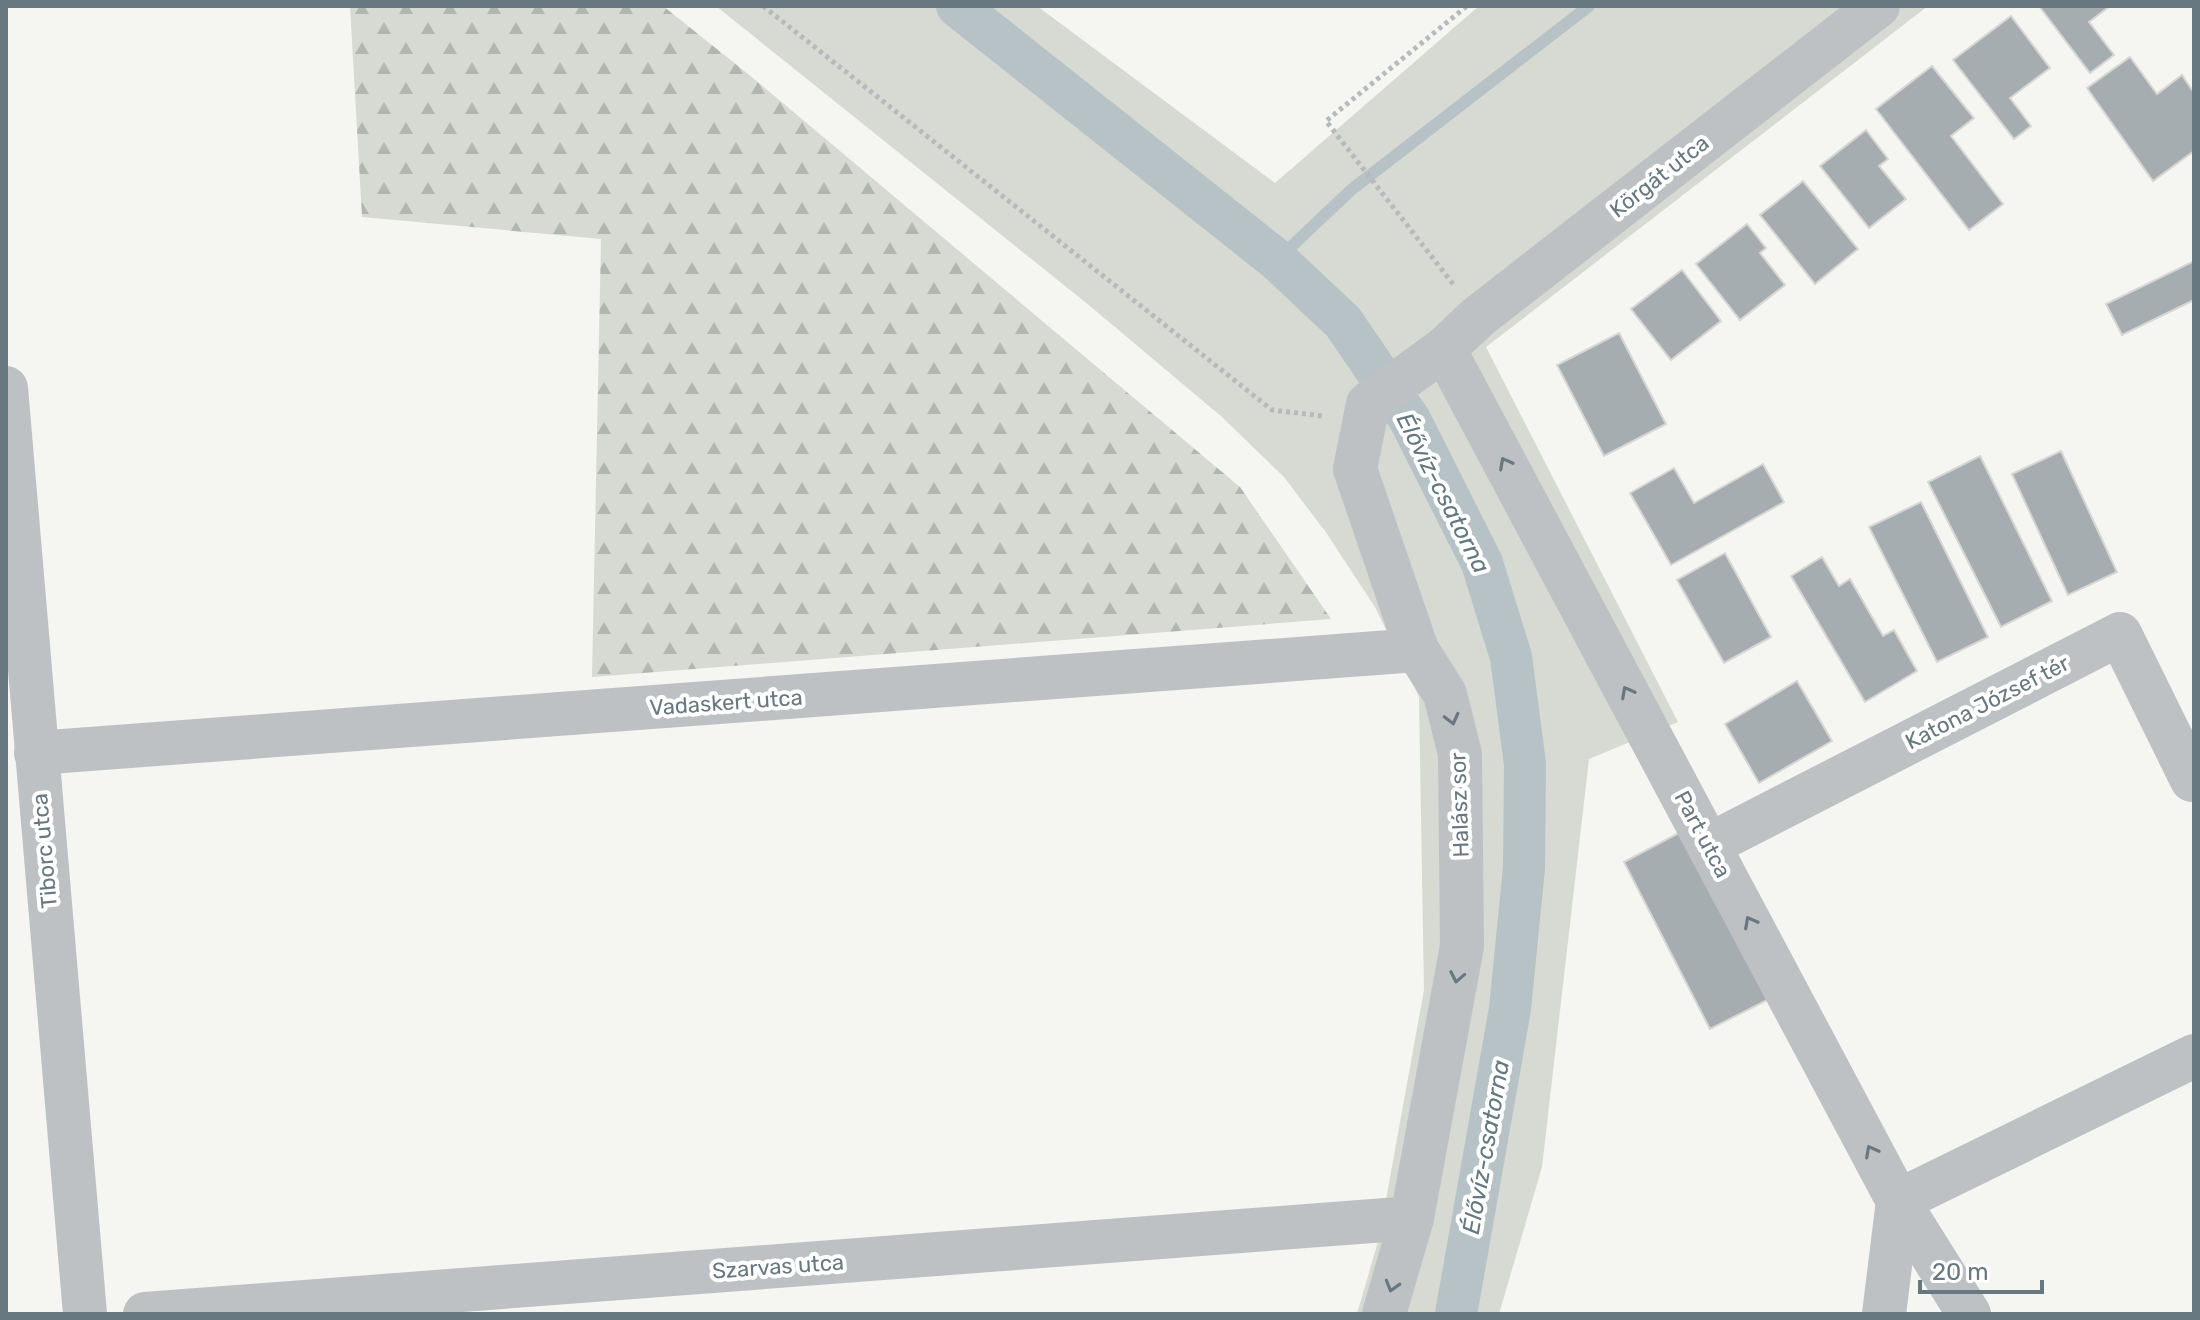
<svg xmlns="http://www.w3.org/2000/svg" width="2200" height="1320" font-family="Rubik,sans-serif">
	<defs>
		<pattern id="forest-firs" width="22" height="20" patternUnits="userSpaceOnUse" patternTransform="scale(2)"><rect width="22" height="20" fill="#d6dad2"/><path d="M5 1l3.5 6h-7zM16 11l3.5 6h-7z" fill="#b1b6b0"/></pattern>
	</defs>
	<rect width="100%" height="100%" fill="#f5f5f2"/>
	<path fill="#d6dad2" d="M716 6H1037L1275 183 1479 6H1928L1486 347 1678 722 1589 759 1542 1167 1499 1314H1357L1379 1238 1424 990 1419 697 1375 607 1325 531 1284 477 1222 417 1090 306Z"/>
	<path fill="url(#forest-firs)" d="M350 6H663L753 78 1240 487 1331 619 592 677 601 239 362 217Z"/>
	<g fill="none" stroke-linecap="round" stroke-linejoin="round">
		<path stroke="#b6c2c5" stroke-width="12" d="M1277 260 1351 190 1589 6"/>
		<path stroke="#b6c2c5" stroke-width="42" d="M957 6 1277 260 1343 322 1410 420 1482 563 1511 657 1525 764 1524 868 1510 1009 1456 1314"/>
	</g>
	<g fill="#a5adb1" stroke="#d7d6d5" stroke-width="2">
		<path d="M2039 6H2110L2089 22 2114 55 2090 73Z"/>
		<path d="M2011 16 2050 68 2010 98 2031 126 2014 139 1953 60Z"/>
		<path d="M2130 57 2157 94 2182 75 2194 93V151L2153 181 2087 88Z"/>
		<path d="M1932 66 1974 118 1951 136 2003 204 1969 230 1876 109Z"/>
		<path d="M1866 130 1888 159 1879 166 1906 199 1869 228 1820 166Z"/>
		<path d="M1803 181 1858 249 1815 284 1760 215Z"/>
		<path d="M1747 224 1766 248 1760 253 1785 285 1740 320 1696 264Z"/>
		<path d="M2194 261V300L2122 335 2106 304Z"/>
		<path d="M1682 270 1721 321 1671 360 1631 309Z"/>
		<path d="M1619 333 1666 424 1604 456 1557 365Z"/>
		<path d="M2061 451 2117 572 2068 595 2012 474Z"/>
		<path d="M1980 456 2052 601 2001 627 1928 482Z"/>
		<path d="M1763 464 1784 502 1671 565 1630 493 1674 468 1694 503Z"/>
		<path d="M1921 502 1988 637 1937 662 1869 527Z"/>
		<path d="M1725 553 1771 637 1724 663 1677 580Z"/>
		<path d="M1822 557 1839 586 1850 579 1883 636 1894 630 1917 671 1865 702 1791 576Z"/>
		<path d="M1797 681 1832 741 1759 783 1725 724Z"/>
		<path d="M1690 827 1777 995 1710 1029 1624 862Z"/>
	</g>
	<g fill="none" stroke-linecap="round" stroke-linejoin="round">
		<g stroke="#b7babc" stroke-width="5" stroke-dasharray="4 4" stroke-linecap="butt">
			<path d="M763 6 1272 410 1322 416"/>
			<path d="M1453 284 1326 121 1467 6"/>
		</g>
		<g stroke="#bdc1c4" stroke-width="44">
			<path d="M1444 349 1898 1201 1969 1314"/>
			<path d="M6 388 85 1314"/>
			<path d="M36 753 1417 650"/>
			<path d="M1709 845 2120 634 2192 780"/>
			<path d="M145 1314 1412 1218"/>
			<path d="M1384 1314 1412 1218 1462 946 1460 754 1445 694 1417 650 1355 469 1368 404 1444 349 1478 317 1878 6"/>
			<path d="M1884 1314 1898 1201 2194 1056"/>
		</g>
	</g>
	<defs><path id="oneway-chevron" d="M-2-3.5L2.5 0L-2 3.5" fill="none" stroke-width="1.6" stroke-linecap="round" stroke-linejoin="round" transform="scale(2)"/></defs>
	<g stroke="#687880">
		<use href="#oneway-chevron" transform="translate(1505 463) rotate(-118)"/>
		<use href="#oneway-chevron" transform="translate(1627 692) rotate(-118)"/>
		<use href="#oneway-chevron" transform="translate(1452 719) rotate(76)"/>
		<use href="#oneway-chevron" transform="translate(1750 922) rotate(-118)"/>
		<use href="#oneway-chevron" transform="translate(1457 977) rotate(101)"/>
		<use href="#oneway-chevron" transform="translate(1871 1151) rotate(-118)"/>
		<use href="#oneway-chevron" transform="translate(1392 1286) rotate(106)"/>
	</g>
	<g text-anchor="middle" stroke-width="8" stroke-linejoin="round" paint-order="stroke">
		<g font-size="22" fill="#687880" stroke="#fff">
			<text transform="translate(1659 176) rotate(-38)" y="8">Körgát utca</text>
			<text transform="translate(726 702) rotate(-4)" y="8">Vadaskert utca</text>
			<text transform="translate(1987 702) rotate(-27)" y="8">Katona József tér</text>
			<text transform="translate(1459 805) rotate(-92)" y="8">Halász sor</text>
			<text transform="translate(1703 834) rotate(62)" y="8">Part utca</text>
			<text transform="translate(44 851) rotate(-95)" y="8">Tiborc utca</text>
			<text transform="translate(778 1266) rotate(-4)" y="8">Szarvas utca</text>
		</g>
		<g font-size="24" font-style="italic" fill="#63797d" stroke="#fff">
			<text transform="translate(1443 493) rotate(63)" y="8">Élővíz-csatorna</text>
			<text transform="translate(1486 1147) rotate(-80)" y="8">Élővíz-csatorna</text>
		</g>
	</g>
	<rect width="2200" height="1320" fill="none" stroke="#687880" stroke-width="16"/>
	<path d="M1920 1280v12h122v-12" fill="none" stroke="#687880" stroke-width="4"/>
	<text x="1932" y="1280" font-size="24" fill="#687880" stroke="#ffffff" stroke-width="6" paint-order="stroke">20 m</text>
</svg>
